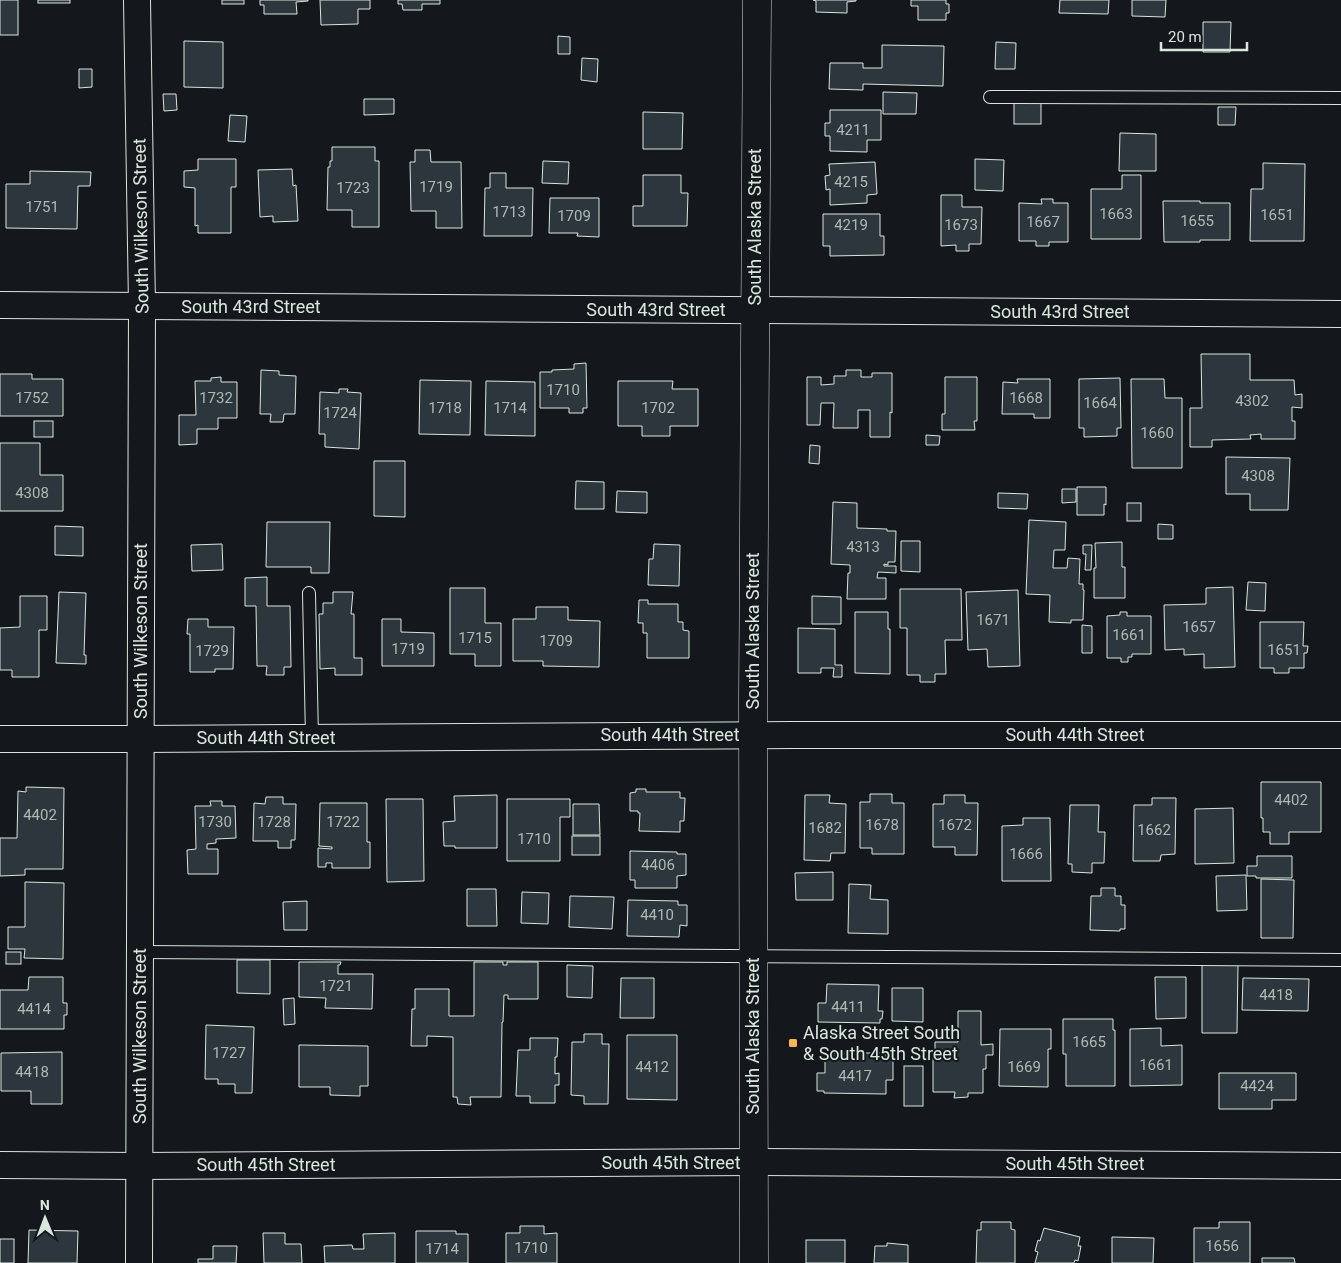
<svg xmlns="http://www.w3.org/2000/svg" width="1341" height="1263" font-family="Roboto,sans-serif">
	<rect width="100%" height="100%" fill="#14181c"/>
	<g fill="#2c363c" stroke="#d8e6dc">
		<rect x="0" y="0" width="18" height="35"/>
		<rect x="38" y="0" width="32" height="3"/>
		<rect x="222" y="0" width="22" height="4"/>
		<path d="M260 0H308V1L296 2 297 14H264V5H260Z"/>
		<path d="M320 0H370V9H358V24L321 25Z"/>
		<path d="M398 0H440V4H422V10H403L402 4H398Z"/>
		<path d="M813 0H856V1L847 2V13L816 12V1Z"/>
		<path d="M911 0H946V4H949V13H946V20H918V6H911Z"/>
		<path d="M1060 0H1109L1108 14 1059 13Z"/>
		<path d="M1132 0H1166L1165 17 1132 16Z"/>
		<path d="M1203 22H1231L1230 52H1203Z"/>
		<path d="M558 36 570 37V54H558Z"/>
		<path d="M184 41 223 42V88L184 87Z"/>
		<path d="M996 42 1016 43 1015 69H995Z"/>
		<path d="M882 45 944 46 943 86 863 84V90L829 89 830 63H863V68H882Z"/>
		<path d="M582 58 598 59 597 82 581 80Z"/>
		<path d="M79 69H92V87L79 88Z"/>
		<path d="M883 92 917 93 916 114H883Z"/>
		<path d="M163 94H176L177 110 164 111Z"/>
		<path d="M364 99H394V114L364 115Z"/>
		<rect x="1014" y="101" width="27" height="23"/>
		<path d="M1218 107H1236L1235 125H1218Z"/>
		<path d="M830 110H881V140H867V152L830 151V136H825V123H830Z"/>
		<path d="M643 112 683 113 682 149H643Z"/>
		<path d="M230 115 247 116 245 142 228 141Z"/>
		<path d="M1120 133 1156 134V171H1119Z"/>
		<path d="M332 147H375V161H379V227H352V210H327L328 167H330V161H332Z"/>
		<path d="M415 150H430L431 162H461L462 228H436V211H411L410 162H415Z"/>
		<path d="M198 159H236V187H231V233H198V225L195 226V188L184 187V171L198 170Z"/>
		<path d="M975 159 1004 160 1003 191 975 190Z"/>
		<path d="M543 161 569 162 568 184 542 183Z"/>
		<path d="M875 162 877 194 867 195V203L830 205V189L826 190 825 176 830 175 829 164Z"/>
		<path d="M1263 163 1305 164 1304 241H1250L1251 189H1263Z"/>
		<path d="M292 169 293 186 296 185 298 221 273 222V216L260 217 258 170Z"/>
		<path d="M30 171 91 172 90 186H78L77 229 6 228V184H30Z"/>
		<path d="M490 173H506V188H533L532 236H484L485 188H490Z"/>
		<path d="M643 175H681V193H688L687 226H633V206H643Z"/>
		<path d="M1122 175H1141V239H1091V189H1122Z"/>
		<path d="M941 195H962V207H982L981 244H969V251H956V245L941 246Z"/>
		<path d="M550 198H599V237L577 236 578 233H549Z"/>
		<path d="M1041 199H1053V203H1068V242H1049V246H1036V241H1019V203L1042 204Z"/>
		<path d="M1163 201H1200V203H1230V240H1200V242H1164Z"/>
		<path d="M823 214H880V236H884V255L830 256V246H823Z"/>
		<path d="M1201 354H1250V380H1294L1295 395 1302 394V408L1292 407V421H1295V439H1261V434L1250 435 1251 439 1212 440V447H1190V408H1202Z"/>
		<path d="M586 363 587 408H583V413H569V408H540V372H552V370L574 369V364Z"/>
		<path d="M261 370 279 371V375L296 376 295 414H284L283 422H270L271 414H260Z"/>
		<path d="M846 370H861V377H872V373H892V413L890 412V437H870V410H858V428H833L834 403H821L820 425H807V377H821V385L834 384V376H846Z"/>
		<path d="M0 374H32V379H63V416H0Z"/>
		<path d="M221 377V382H237V418H218V429H197V444L179 445V415H196L195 381H211V378Z"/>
		<path d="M945 377H977V421H974L975 430H942V414H945Z"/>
		<path d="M1120 378 1121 428H1117V436L1084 437V428H1079V379Z"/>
		<path d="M1017 379H1050V418H1034V414H1002L1003 382 1018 383Z"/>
		<path d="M1131 379H1164L1165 398H1182V468H1132Z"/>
		<path d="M420 380 471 381 470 435 419 434Z"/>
		<path d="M486 381 535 382V436L485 435Z"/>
		<path d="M618 381H673L672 389H698V426H670V436H642V426H618Z"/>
		<path d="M339 389H348L347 392 361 393 359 449 325 447V434H319L320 392 339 393Z"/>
		<rect x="34" y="421" width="19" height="16"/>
		<path d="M926 435 940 436 939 445H926Z"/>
		<path d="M0 443H40V475H63V511H0Z"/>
		<path d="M810 445 820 446 819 464 809 463Z"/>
		<path d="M1226 457 1290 458 1288 510H1250V494H1226Z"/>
		<path d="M374 461H405V517L374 516Z"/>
		<path d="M576 481 604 482V509H575Z"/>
		<path d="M1077 487H1106V505L1104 504V515H1077Z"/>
		<path d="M1062 489H1076V502L1062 503Z"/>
		<path d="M617 491 647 492V513L616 512Z"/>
		<path d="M998 493 1028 494 1027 509 998 508Z"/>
		<path d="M833 502 857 503V528L887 529V531H896L895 562H888V565L884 564V566H896V573L878 572 877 578H886V599H847L848 573H850V565L831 564Z"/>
		<rect x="1127" y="503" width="14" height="18"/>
		<path d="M1029 520 1066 522 1065 550H1054L1053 568H1067L1068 558 1080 559 1079 584H1083V590H1084L1083 620H1071V623L1049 622 1050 595 1026 594Z"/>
		<path d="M267 522H330L329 573H311V567H266Z"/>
		<path d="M1158 524 1173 525V539H1158Z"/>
		<path d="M55 526 83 527V556L55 555Z"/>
		<path d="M901 541H920V572L901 571Z"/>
		<path d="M1122 542V567H1125V598H1094V568H1096L1095 543Z"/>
		<path d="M222 544 223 570 192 571 191 545Z"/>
		<path d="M654 544 680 545 679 586 648 585 649 559H653Z"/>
		<path d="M1083 545H1092L1091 570H1085L1086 554H1083Z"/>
		<path d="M267 577V606H290L291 667H284V675H266L267 666H257L256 606H245V578Z"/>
		<path d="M1248 582 1266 583 1265 611 1246 610Z"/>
		<path d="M1233 587 1235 667 1204 668V654L1184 655V649L1165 650 1164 605 1206 604V588Z"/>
		<path d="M450 588H485V623H501V666H475V654H450Z"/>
		<path d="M900 589H961L962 640H945L946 674H935V682H920V675H907V628H900Z"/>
		<path d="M1018 590 1020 666 988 667 987 649 968 650 966 592Z"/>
		<path d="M59 592 86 593 84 655H86V664L56 663Z"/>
		<path d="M333 592H353L351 614H354V658H362V675H335V668L320 669 319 614H323V603H333Z"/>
		<path d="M20 596H47V630H39V677H12V670H0V628L20 627Z"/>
		<path d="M812 596 841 597V624H812Z"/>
		<path d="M639 600H648V604H678V622H683V630L689 631V658H647V633H643V623H638Z"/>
		<path d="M536 607H568V620L600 621 599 667 543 666V661H513V619H536Z"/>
		<path d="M855 612H888V629H890V674L855 673Z"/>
		<path d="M1120 612H1127V616H1151V654H1132V657H1128V662H1121V658H1107V616L1120 615Z"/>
		<path d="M188 619H208V627H234L233 669H215V672H190V634H187Z"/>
		<path d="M382 619H401V632L434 633V666H382Z"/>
		<path d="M1260 622H1304L1303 646H1308L1307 653H1304V668H1289V673H1274V668H1260Z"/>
		<path d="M1082 625 1092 626V653H1082Z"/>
		<path d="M798 628 835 629V665H842V677H833L834 668H821V673H798Z"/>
		<path d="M1261 782H1321V832H1289V844H1270V832H1263V818H1261Z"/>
		<path d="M26 787 64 788 63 869H25V875L0 876V838H17L18 791 26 792Z"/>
		<path d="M636 789H646V792H680V798H685L684 821H680V832L639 831 640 813H638V811H630V793L636 792Z"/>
		<path d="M870 794H892V803H904V854H872V848H860V802H870Z"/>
		<path d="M497 795V848H455V846H444L443 822 455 821 454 796Z"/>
		<path d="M805 795H830L829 803 846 804 845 853H831L830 861 804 860Z"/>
		<path d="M944 795H965V803H978L977 855H955V847H933V804H944Z"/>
		<path d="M266 797H283V804H296L295 840H291V848H278V841H253L254 803 265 804Z"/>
		<path d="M1152 798H1176L1175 854 1161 855 1160 861H1133L1134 805H1152Z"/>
		<path d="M386 799H423L424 881 387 882Z"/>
		<path d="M507 799H570V817H560V861H507Z"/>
		<path d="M210 801H222V806H235L236 838 216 839V843L207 844V849H218V874H188L187 850 196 849 195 806H211Z"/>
		<path d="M320 803H367V842H370V868H332V863H326V867H318V848L332 849V847L319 846Z"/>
		<path d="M573 804H599L600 835H573Z"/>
		<path d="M1070 805H1099L1098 832H1105L1104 863H1092V873L1072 872V864H1068Z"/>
		<path d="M1233 808 1234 863 1195 864V809Z"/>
		<path d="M1023 818H1050L1051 881H1002V826L1023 825Z"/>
		<rect x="572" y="836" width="28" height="19"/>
		<path d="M630 851 677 852V854H686V875L677 876V888H635V880H630Z"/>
		<path d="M1257 856H1292V878H1256V876H1247V866H1257Z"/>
		<path d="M833 872V900H796L795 873Z"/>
		<path d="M1246 875 1247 910 1217 911 1216 876Z"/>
		<path d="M1261 879 1294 880 1293 938H1261Z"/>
		<path d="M25 882 64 883 63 959 24 958 25 949H8V927H25Z"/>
		<path d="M849 884 871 885 870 899 888 900V934L848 933Z"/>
		<path d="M1101 888H1115V896H1121V905H1125V929H1120V931L1090 930 1091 896H1101Z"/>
		<path d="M467 889H496L497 926H467Z"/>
		<path d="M522 892 549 893 548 924 521 923Z"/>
		<path d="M570 896 614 897 612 929 569 927Z"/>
		<path d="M628 900 678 901V905H687V926L680 925 679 937 627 936Z"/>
		<path d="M307 901V930H284L283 902Z"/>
		<rect x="6" y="952" width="15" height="12"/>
		<path d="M237 960H270V994L237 993Z"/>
		<path d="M299 962H341L340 965H338V974H373L372 1009 325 1008 326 998 299 997Z"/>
		<path d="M474 962H503V965H507V962H538V999H508V995H504L503 1022H502L501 1097H470L471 1105 458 1104 457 1097H453V1037L427 1036V1046H411L412 1009H415V989H449V1016H474Z"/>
		<path d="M1202 964H1238L1237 1033H1202Z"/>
		<path d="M567 965 593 966 592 998 567 997Z"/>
		<path d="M29 977H63V1003H67V1015H64V1029H0V990H28Z"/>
		<path d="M1155 977H1186V1018L1156 1019Z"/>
		<path d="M621 978H654V1018H620Z"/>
		<path d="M1243 978 1309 979 1308 1011 1242 1010Z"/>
		<path d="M827 984 879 985 878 1011H883L882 1019H880V1023L818 1022V1003H826Z"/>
		<path d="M892 988H923V1022L892 1021Z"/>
		<path d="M294 998 295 1024 284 1025 283 999Z"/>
		<path d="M958 1011H981V1045L993 1044V1055H986V1069H983V1093H968V1097L954 1098 955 1092H933V1050H935V1042H958Z"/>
		<path d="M1063 1019H1113V1030H1115V1086H1066V1054H1063Z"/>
		<path d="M206 1025 254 1027 252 1093H235V1084H218V1079H205Z"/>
		<path d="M1161 1028V1046L1182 1045V1085L1130 1086V1029Z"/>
		<path d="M1000 1029H1051V1049H1048V1087L999 1086Z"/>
		<path d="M584 1034H602V1044H609L608 1104H584V1096L571 1095 572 1042H584Z"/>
		<path d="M627 1035H677V1100L627 1099Z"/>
		<path d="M530 1038H558L557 1057H555V1074L559 1073V1085H555V1103H530V1096H516L518 1050H530Z"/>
		<path d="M299 1045 368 1046V1086H360V1096L330 1095V1087H299Z"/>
		<path d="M62 1052V1104H31V1091H1V1053Z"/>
		<path d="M825 1053H886V1057L893 1058V1080H886V1094L824 1093V1091H817V1073H825Z"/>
		<rect x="904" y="1066" width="19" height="40"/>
		<path d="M1219 1073H1296V1100H1272V1109H1219Z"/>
		<path d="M981 1222H1011V1229L1015 1230V1263H976L977 1230H981Z"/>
		<path d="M1219 1222H1250V1263H1194V1228H1219Z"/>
		<path d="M520 1226H544V1234L557 1233V1263H506V1233H520Z"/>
		<path d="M1044 1228 1080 1237 1078 1246H1081L1078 1261 1075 1260 1074 1263H1035L1038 1252 1035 1251 1038 1240 1040 1241Z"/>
		<path d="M29 1230 78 1231 77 1263H28Z"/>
		<path d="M416 1231H456V1234H468V1263H416Z"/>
		<path d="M263 1233H285V1244H301L302 1263H264Z"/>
		<path d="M395 1233V1263H325L324 1246 352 1245 353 1249H364L363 1234Z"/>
		<path d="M1112 1237 1154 1238 1153 1263H1112Z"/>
		<rect x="0" y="1239" width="14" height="24"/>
		<rect x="806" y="1240" width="39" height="23"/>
		<path d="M887 1243 908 1245V1263H874L875 1246H887Z"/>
		<path d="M213 1246H237L236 1263H198V1259H213Z"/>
		<path d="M1262 1258H1294L1295 1263H1262Z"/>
	</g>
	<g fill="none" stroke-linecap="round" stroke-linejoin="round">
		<defs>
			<g id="service">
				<path d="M990 97 1341 98"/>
				<path d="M309 593 312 738"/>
				<path d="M140 952 1341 960"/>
			</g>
			<g id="minor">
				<path d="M137 0 142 306 139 1263"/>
				<path d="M0 305 1341 314"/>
				<path d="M0 739H141L792 735H1341"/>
				<path d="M0 1165 139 1166 754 1162 1341 1166"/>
			</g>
			<path id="tertiary" d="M754 1263 753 701 757 0"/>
		</defs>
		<use href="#service" stroke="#d8e6dc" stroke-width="14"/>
		<use href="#minor" stroke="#d8e6dc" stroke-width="28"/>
		<use href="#tertiary" stroke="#d8e6dc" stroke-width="29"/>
		<use href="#service" stroke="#14181c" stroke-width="12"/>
		<use href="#minor" stroke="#14181c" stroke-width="26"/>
		<use href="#tertiary" stroke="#14181c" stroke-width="28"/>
	</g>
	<rect fill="#ffb74d" stroke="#14181c" stroke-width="2" x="788" y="1038" width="10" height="10" rx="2.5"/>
	<g text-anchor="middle" stroke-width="4" stroke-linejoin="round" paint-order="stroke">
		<g font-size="15" fill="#adbab4">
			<text x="853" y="135">4211</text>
			<text x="851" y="187">4215</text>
			<text x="436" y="192">1719</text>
			<text x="353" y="193">1723</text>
			<text x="42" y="212">1751</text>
			<text x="509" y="217">1713</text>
			<text x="1116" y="219">1663</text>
			<text x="1277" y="220">1651</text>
			<text x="574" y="221">1709</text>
			<text x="1197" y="226">1655</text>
			<text x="1043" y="227">1667</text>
			<text x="851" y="230">4219</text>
			<text x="961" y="230">1673</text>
			<text x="563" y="395">1710</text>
			<text x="32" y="403">1752</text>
			<text x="216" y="403">1732</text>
			<text x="1026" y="403">1668</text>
			<text x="1252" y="406">4302</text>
			<text x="1100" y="408">1664</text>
			<text x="445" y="413">1718</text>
			<text x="510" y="413">1714</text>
			<text x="658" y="413">1702</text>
			<text x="340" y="418">1724</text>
			<text x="1157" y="438">1660</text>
			<text x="1258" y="481">4308</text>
			<text x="32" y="498">4308</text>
			<text x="863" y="552">4313</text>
			<text x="993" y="625">1671</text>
			<text x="1199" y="632">1657</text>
			<text x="1129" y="640">1661</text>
			<text x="475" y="643">1715</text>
			<text x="556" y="646">1709</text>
			<text x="408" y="654">1719</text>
			<text x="1284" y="655">1651</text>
			<text x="212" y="656">1729</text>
			<text x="1291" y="805">4402</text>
			<text x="40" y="820">4402</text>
			<text x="215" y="827">1730</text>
			<text x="274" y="827">1728</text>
			<text x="343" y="827">1722</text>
			<text x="882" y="830">1678</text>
			<text x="955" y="830">1672</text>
			<text x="825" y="833">1682</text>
			<text x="1154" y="835">1662</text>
			<text x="534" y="844">1710</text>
			<text x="1026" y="859">1666</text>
			<text x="658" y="870">4406</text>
			<text x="657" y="920">4410</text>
			<text x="336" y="991">1721</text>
			<text x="1276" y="1000">4418</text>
			<text x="848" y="1012">4411</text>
			<text x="34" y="1014">4414</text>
			<text x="1089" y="1047">1665</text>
			<text x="229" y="1058">1727</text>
			<text x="1156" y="1070">1661</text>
			<text x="652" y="1072">4412</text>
			<text x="1024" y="1072">1669</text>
			<text x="32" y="1077">4418</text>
			<text x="855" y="1081">4417</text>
			<text x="1257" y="1091">4424</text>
			<text x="1222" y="1251">1656</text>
			<text x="531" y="1253">1710</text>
			<text x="442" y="1254">1714</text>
		</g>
		<g font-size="18" fill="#d8e6dc" stroke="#14181c">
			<text transform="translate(141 226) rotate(-91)" y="6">South Wilkeson Street</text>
			<text transform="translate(755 227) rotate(-90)" y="6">South Alaska Street</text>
			<text x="251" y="313">South 43rd Street</text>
			<text x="656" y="316">South 43rd Street</text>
			<text x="1060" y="318">South 43rd Street</text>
			<text transform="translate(141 631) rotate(-90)" y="6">South Wilkeson Street</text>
			<text transform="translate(753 631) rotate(-90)" y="6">South Alaska Street</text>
			<text x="670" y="741">South 44th Street</text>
			<text x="1075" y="741">South 44th Street</text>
			<text x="266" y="744">South 44th Street</text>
			<text transform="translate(140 1036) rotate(-90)" y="6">South Wilkeson Street</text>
			<text transform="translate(753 1036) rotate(-90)" y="6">South Alaska Street</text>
			<text x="671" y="1169">South 45th Street</text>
			<text x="1075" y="1170">South 45th Street</text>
			<text x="266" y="1171">South 45th Street</text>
		</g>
		<g font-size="18" fill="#d8e6dc" stroke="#14181c" text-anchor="start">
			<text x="803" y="1039">Alaska Street South<tspan x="803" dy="21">&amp; South 45th Street</tspan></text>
		</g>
	</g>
	<g transform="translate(45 1218) rotate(359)" stroke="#14181c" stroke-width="4" paint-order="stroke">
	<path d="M0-4L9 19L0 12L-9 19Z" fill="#d8e6dc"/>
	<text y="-8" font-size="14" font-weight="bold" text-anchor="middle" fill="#d8e6dc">N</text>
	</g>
	<path d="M1161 42v8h86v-8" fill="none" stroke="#d8e6dc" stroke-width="2.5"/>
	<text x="1168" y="42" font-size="15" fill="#d8e6dc" stroke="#14181c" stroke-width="4" paint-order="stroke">20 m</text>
</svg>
